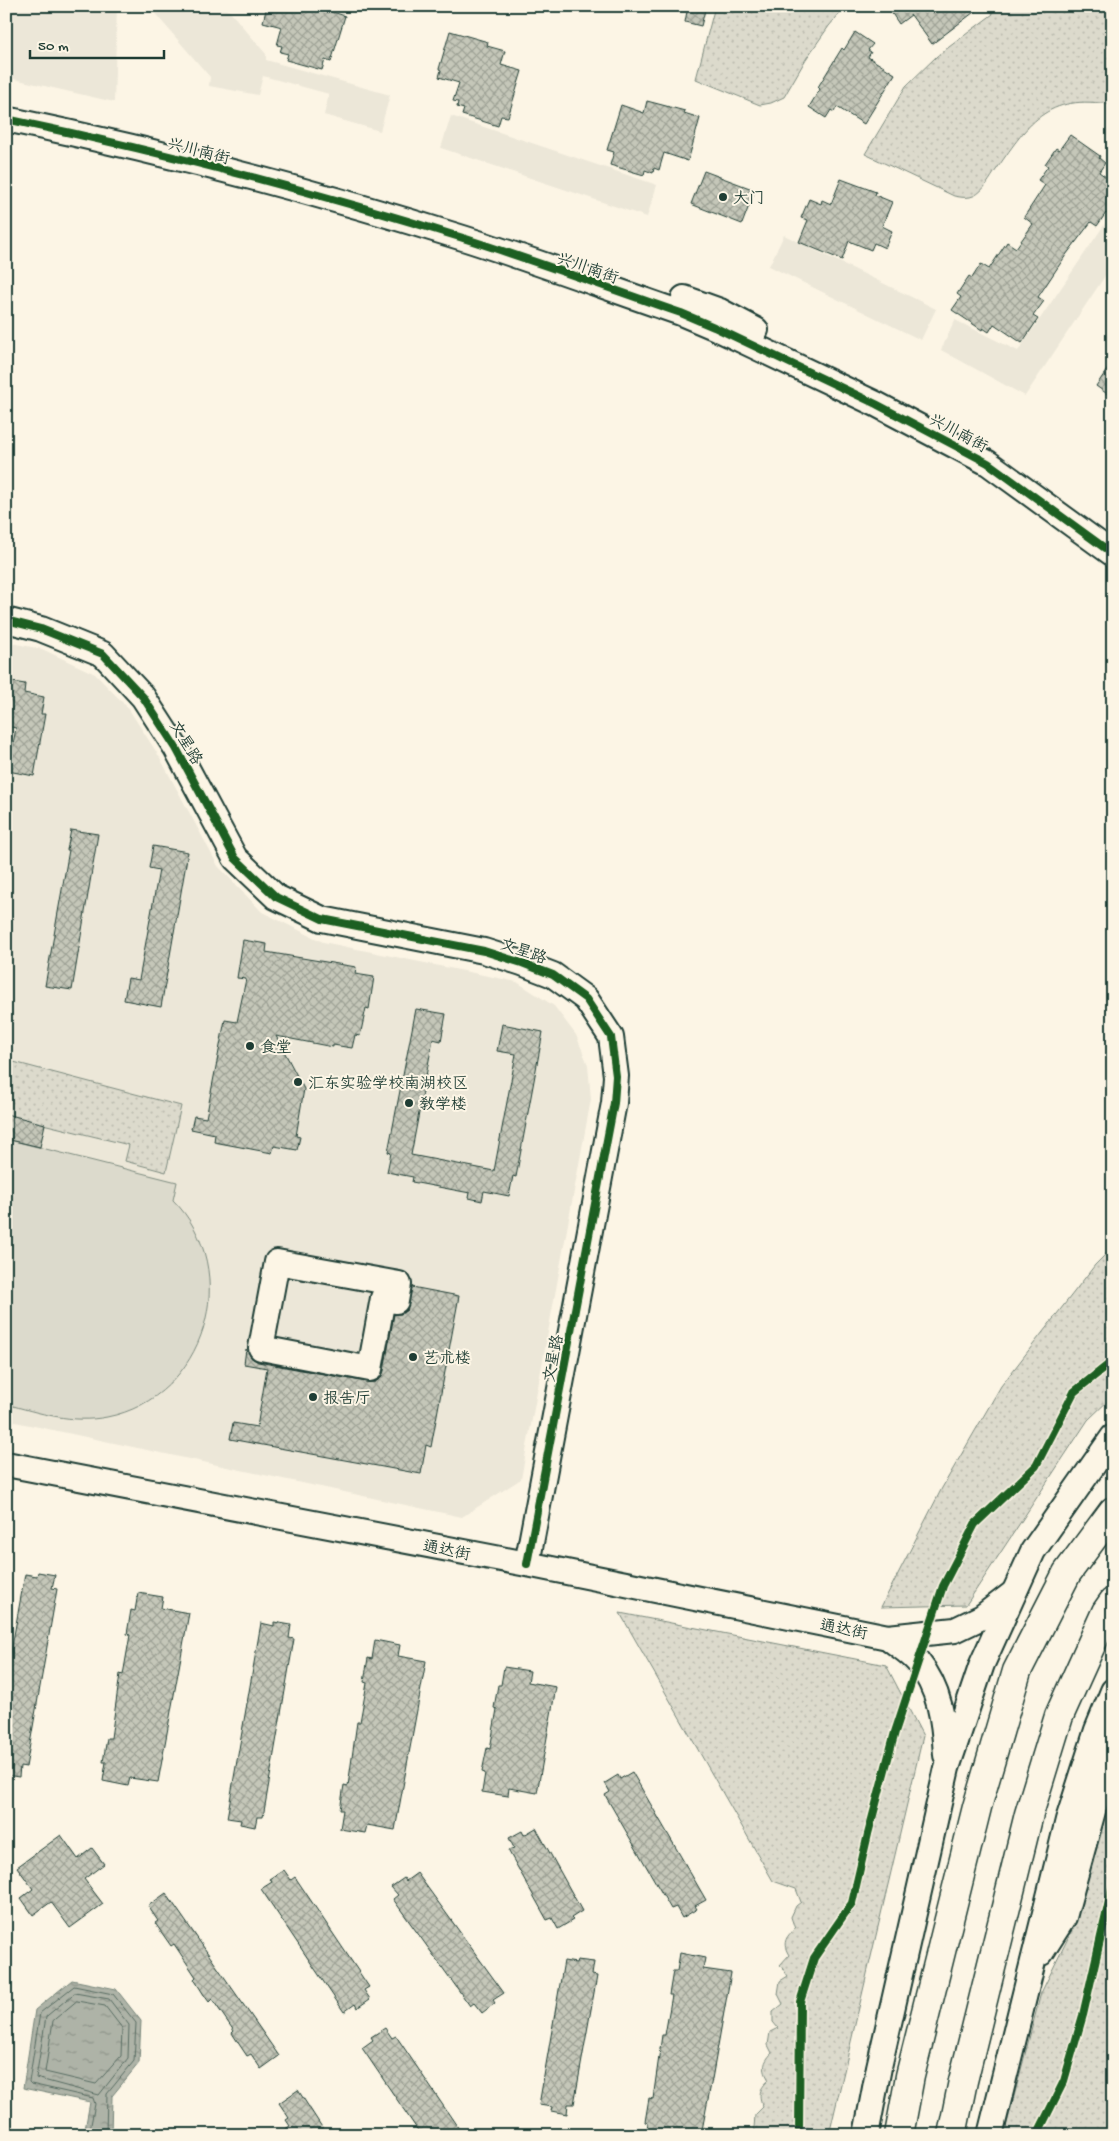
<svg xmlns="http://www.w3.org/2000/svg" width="1119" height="2141" font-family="'Gochi Hand','LXGW WenKai TC',sans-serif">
	<defs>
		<pattern id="grass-dots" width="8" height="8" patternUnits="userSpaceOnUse" patternTransform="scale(1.25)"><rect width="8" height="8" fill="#dcdacc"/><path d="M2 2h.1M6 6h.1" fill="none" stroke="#bcbcb0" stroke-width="1.8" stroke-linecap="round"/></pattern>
		<pattern id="water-ripples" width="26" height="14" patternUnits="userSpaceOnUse" patternTransform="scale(1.25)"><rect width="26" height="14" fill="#aeb3a7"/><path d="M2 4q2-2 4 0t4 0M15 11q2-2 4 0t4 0" fill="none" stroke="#8d9389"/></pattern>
		<pattern id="building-cross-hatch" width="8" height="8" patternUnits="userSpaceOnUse" patternTransform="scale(1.25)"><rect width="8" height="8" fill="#c5c7b9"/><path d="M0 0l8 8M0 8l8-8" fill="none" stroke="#9fa397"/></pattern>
	</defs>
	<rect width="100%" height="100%" fill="#fcf5e5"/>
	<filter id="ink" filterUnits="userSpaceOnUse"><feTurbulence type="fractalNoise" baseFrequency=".02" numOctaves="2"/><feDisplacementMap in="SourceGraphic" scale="10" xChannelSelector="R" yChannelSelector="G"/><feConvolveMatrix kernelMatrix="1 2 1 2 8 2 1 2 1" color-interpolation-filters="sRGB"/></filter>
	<g filter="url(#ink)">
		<g fill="#ece7d8">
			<path d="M6 6H117L114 102 14 79 6 71Z"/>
			<path d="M146 6H225L266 54V60L390 95 380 131 324 115 329 94 263 76 258 95 209 86 210 77 152 10H145Z"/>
			<path d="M451 116 657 185 647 217 441 148Z"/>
			<path d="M1113 212V264L1025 396 941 350 955 320 1018 351Z"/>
			<path d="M784 235 936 309 921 340 769 266Z"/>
			<path d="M6 642 42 649 95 674 128 708 159 756 218 866 262 912 323 942 517 982 554 1006 576 1035 588 1065 591 1099 521 1479 462 1517 6 1420Z"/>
		</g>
		<g fill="url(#grass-dots)" stroke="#7e8c80">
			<path d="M715 6H846L829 26 806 59 784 97 771 103 760 105 696 79Z"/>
			<path d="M988 6H1113V105C1046 92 1027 125 994 173 988 182 981 195 970 197 965 198 959 197 954 196L865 154 906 86 937 56 993 14Z"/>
			<path d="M6 1060 181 1106 166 1172 125 1161 129 1145 6 1115Z"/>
			<path d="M1113 1247V1396L1088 1420 966 1605 881 1607 942 1488 1001 1386 1095 1265Z"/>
			<path d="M620 1613 886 1665 923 1736 829 2135H758L754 2128 755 2115 763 2107C758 2095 759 2089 769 2080 762 2069 763 2062 772 2053L768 2045 770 2032 778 2028 773 2022V2012L783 2004 778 1994 780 1981 788 1976 780 1965 789 1955C782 1944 785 1937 795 1929L791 1917 796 1906 801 1902 796 1889 773 1881Z"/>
			<path d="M1113 1786V2135H1004L1041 1993 1074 1926Z"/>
		</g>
		<path fill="#dcdacc" stroke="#7e8c80" d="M6 1139 177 1182 173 1200C244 1271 205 1398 107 1417 73 1424 39 1413 6 1404Z"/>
		<path fill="url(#water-ripples)" stroke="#758479" d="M72 1980 116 1989 141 2021 139 2063 112 2096 111 2135H84L90 2102 23 2088 35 2010Z"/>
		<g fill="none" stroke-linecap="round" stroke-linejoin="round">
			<g stroke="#586c62" stroke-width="1">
				<path d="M75 1993 109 1999 129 2025 128 2058 99 2095 36 2078 46 2017Z"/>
				<path d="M77 2001 105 2006 122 2028 121 2056 96 2084 45 2072 53 2021Z"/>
				<path d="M89 2135 95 2104 93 2098 31 2084 29 2082 40 2013 74 1986 113 1994 136 2023 134 2061 107 2094 106 2135"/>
			</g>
		</g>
		<g fill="url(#building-cross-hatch)" stroke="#1f3d34">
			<path d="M267 6H325L324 9 345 16 331 62 325 60 322 70 286 60 288 54 280 52 282 46 277 45 282 27 263 22Z"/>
			<path d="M688 6H706L701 26 685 22Z"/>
			<path d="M887 6H982L932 44 911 15 899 24Z"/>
			<path d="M450 31 488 42 487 46 505 51 501 65 522 71 508 117 501 116 498 126 462 115 464 109 457 107 458 102 453 101 459 83 439 77 441 70 439 69Z"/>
			<path d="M855 32 873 44 868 50 871 52 868 57 895 74 864 124 837 107 834 112 831 110 826 118 809 107 820 89 818 87 842 48 844 50Z"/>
			<path d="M647 101 685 111 684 113 700 118 688 161 664 153 659 170 654 168 653 173 645 170 644 175 610 165 614 152 607 150 621 105 644 113Z"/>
			<path d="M1070 135 1100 156 1099 158 1105 163 1099 172 1113 182V217L1106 213 1097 226 1091 222 1066 255 1038 297 1044 301 1033 316 1038 319 1022 343 994 324 989 332 983 328 982 330 952 310 961 297 957 294 969 276 972 278 981 264 989 269 1007 242 1016 248 1033 224 1024 217 1045 185 1038 180 1048 166 1045 164 1056 148 1059 150Z"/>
			<path d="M704 171 755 190 742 224 691 204Z"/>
			<path d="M841 179 876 192 875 195 892 202 882 226 892 231 885 248 874 243 871 250 849 241 842 260 799 242 808 220 801 218 809 199 821 204 822 200 831 204Z"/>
			<path d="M1113 361V398L1096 386Z"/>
			<path d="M6 681 25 684 24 693 44 697 41 714H45L34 776 8 771 16 728 6 726Z"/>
			<path d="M71 830 98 834 72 990 45 986 69 850H67Z"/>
			<path d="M153 846 188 852 161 1007 124 1000 128 978 139 980 159 870 149 868Z"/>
			<path d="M243 940 267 944 266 952 356 967 355 974 374 977 369 1009 366 1008 360 1036 355 1035 352 1048 333 1045V1047L276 1036 304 1089 296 1136 300 1137 297 1150 274 1146 272 1153 214 1142 215 1134 191 1129 194 1116 206 1118 225 1020 237 1022 246 979 237 978Z"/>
			<path d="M416 1009 446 1014 441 1041 433 1039 411 1155 494 1171 516 1054 497 1051 502 1024 543 1032 516 1177 513 1176 509 1196 484 1191 482 1201 469 1198 470 1193 412 1182 413 1177 387 1172 391 1153 388 1152Z"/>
			<path d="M6 1114 45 1124 40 1147 6 1139Z"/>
			<path d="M412 1287 459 1296 431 1447 426 1445 421 1474 230 1439 233 1423 257 1427 267 1368 244 1364 246 1349 252 1358 258 1362 367 1382H375L381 1378 384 1371 394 1314H401L407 1310Z"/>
			<path d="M38 1572 55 1575 52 1588 57 1589 26 1767 20 1766 19 1777 6 1775V1680L25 1574 37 1576Z"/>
			<path d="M138 1593 163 1597 161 1608 189 1613 158 1782 130 1778 128 1786 103 1781 106 1762H103L107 1738H111L120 1674 123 1675 130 1635 127 1634 131 1610 135 1611Z"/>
			<path d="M274 1622 291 1625 289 1638 294 1639 263 1817H257L255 1827 240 1824 241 1820 227 1818 261 1623 274 1626Z"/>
			<path d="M375 1640 400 1645 398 1656 426 1661 395 1830 367 1825 365 1833 340 1829 343 1810H340L344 1785 348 1786 357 1722H360L367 1683 364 1682 368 1658 372 1659Z"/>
			<path d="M504 1667 530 1671 528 1682 556 1687 537 1793 509 1788 508 1796 482 1792 485 1773 482 1772 487 1748 490 1749 497 1709 494 1708 498 1685H501Z"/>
			<path d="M632 1772 706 1900 695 1906 697 1909 682 1918 676 1907 671 1909 605 1795 610 1792 605 1783 618 1775 620 1779Z"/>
			<path d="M536 1828 582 1911 571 1918 573 1920 558 1929 552 1918 547 1920 508 1850 514 1848 509 1838 522 1831 524 1835Z"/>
			<path d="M61 1835 78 1859 92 1848 104 1864 84 1879 103 1904 70 1928 51 1902 33 1915 21 1898 33 1889 17 1867Z"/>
			<path d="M284 1870 291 1880 295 1877 369 1987 364 1990 370 1999 357 2008 355 2004 344 2012 261 1889 272 1882 270 1879Z"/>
			<path d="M417 1873 504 1993 493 2000 495 2003 482 2013 474 2003 470 2006 393 1899 398 1895 391 1887 404 1878 406 1881Z"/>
			<path d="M166 1893 279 2056 261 2069 251 2054 247 2056 239 2044 232 2033 234 2031 212 1999 209 2002 204 1995 194 1979 196 1977 174 1944 171 1946 155 1923 158 1921 148 1906Z"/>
			<path d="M680 1953 705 1958 703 1969 731 1973 712 2079 701 2135H646L648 2123 645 2122 649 2098 653 2099 662 2035H665L672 1995H669L673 1971H677Z"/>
			<path d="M577 1960 594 1962 592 1975 597 1976 574 2104H568L567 2114 551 2111 552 2107 539 2105 564 1961 576 1963Z"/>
			<path d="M385 2028 392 2038 396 2036 463 2135H421L362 2048 373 2040 371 2037Z"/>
			<path d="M298 2090 327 2135H276L290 2126 286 2120 289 2118 279 2103Z"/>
		</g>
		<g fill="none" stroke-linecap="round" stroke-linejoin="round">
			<defs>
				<g id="minor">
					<path d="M6 119C160 151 313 191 463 238 536 261 608 288 681 313L714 327 876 404 988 463 1113 554"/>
					<path d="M684 298 720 311 756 330"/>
					<path d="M6 620 41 629 103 654 143 697 176 748 235 858 276 897 322 919 484 951 522 963 553 975 586 999 611 1037 616 1076 614 1103 527 1564"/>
					<path d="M277 1262 399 1284 396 1301 383 1298 370 1369 261 1348Z"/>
					<path d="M6 1464 527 1564 888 1637"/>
					<path d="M946 1755C944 1721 940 1689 918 1662 910 1652 897 1645 888 1637L955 1630 982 1617 1012 1594"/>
					<path d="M1041 1953 1064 1917 1113 1738"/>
					<path d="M866 2135 879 2067 947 1768 982 1664 1033 1551 1113 1437"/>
					<path d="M990 2135 1068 1820 1097 1730 1113 1691"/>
				</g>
				<g id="highway">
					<path d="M899 2135 910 2076 977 1807 1017 1671 1067 1573 1113 1511"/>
					<path d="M952 2135 963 2081 1029 1814 1059 1716 1106 1612 1113 1602"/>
				</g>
			</defs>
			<use href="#minor" stroke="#1f3d34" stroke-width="28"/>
			<use href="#highway" stroke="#1f3d34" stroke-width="31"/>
			<use href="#minor" stroke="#fcf5e5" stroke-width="24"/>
			<use href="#highway" stroke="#fcf5e5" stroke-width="28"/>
			<defs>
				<g id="cycleway">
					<path d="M6 119C160 151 313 191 463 238 536 261 608 288 681 313L714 327 876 404 988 463 1113 554"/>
					<path d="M6 620 41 629 103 654 143 697 176 748 235 858 276 897 322 919 484 951 522 963 553 975 586 999 611 1037 616 1076 614 1103 527 1564"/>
					<path d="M799 2135 800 2002 814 1958 852 1903 868 1834 895 1732 943 1586 975 1524 1036 1466 1074 1392 1113 1361"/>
					<path d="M1037 2135 1064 2081 1083 2015 1113 1884"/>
				</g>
			</defs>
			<use href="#cycleway" stroke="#fcf5e5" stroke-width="11"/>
			<use href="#cycleway" stroke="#1b5e20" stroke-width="8"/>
		</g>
	</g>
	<g fill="#1f3d34" stroke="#fcf5e5" stroke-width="2">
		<circle cx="723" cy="197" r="5"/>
		<circle cx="250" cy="1046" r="5"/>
		<circle cx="298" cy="1082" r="5"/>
		<circle cx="409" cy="1103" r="5"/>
		<circle cx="413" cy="1357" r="5"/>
		<circle cx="313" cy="1397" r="5"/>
	</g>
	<g text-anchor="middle" stroke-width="4" stroke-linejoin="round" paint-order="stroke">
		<g font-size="16" fill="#1f3d34" stroke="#fcf5e5">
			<text transform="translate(199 150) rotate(14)" y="6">兴川南街</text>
			<text transform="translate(588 267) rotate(19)" y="6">兴川南街</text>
			<text transform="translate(959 432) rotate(28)" y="6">兴川南街</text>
			<text transform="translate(187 742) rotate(59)" y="6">文星路</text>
			<text transform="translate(524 950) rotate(19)" y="6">文星路</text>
			<text transform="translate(552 1358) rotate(-79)" y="6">文星路</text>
			<text transform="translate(447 1549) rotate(11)" y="6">通达街</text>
			<text transform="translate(844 1628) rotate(11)" y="6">通达街</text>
		</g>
		<g font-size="16" fill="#1f3d34" stroke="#fcf5e5" text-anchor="start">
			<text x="733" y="203">大门</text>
			<text x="260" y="1052">食堂</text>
			<text x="308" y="1088">汇东实验学校南湖校区</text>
			<text x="419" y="1109">教学楼</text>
			<text x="423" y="1363">艺术楼</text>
			<text x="323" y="1403">报告厅</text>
		</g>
	</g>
	<rect width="1119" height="2141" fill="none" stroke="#fcf5e5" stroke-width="25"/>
	<rect x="12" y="12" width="1094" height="2116" fill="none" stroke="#1f3d34" stroke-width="2" filter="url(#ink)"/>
	<path d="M30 50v8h134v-8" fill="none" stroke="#1f3d34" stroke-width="2.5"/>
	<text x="38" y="50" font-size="15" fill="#1f3d34" stroke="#fcf5e5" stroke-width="4" paint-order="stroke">50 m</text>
</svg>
